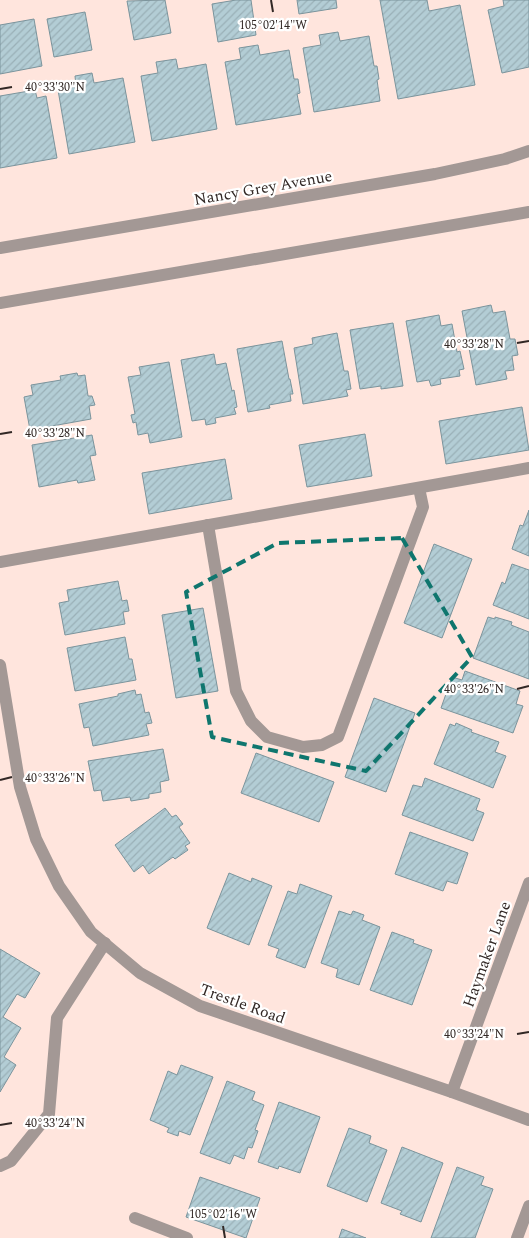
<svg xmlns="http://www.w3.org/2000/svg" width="529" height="1238" font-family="Spectral,serif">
	<defs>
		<pattern id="building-hatch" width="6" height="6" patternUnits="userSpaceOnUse" patternTransform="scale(1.25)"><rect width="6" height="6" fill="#b3cdd5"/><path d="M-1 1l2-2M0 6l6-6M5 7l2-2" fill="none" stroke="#9ab0b7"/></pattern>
	</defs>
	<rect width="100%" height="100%" fill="#ffe5dd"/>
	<g fill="url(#building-hatch)" stroke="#7b949c">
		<path d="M165 0 171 33 134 40 127 1Z"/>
		<path d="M236 0H251L256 35 218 42 212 4Z"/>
		<path d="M297 0H336L337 8 299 14Z"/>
		<path d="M380 0H427L429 11 460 5 475 85 398 99Z"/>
		<path d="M503 0H529V67L502 73 488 10 504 6Z"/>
		<path d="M85 12 92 50 54 57 47 19Z"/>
		<path d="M34 19 42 66 0 74V25Z"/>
		<path d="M338 32 340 41 369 36 374 66H377L379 79 377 80 380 101 314 112 303 48 321 45 319 35Z"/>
		<path d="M258 45 260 55 289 50 294 79H298L300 93 297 94 301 114 236 125 225 62 241 59 239 48Z"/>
		<path d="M176 59 178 69 206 64 217 129 152 141 141 76 158 73 156 62Z"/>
		<path d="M92 73 94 83 123 78 135 142 69 154 58 90 76 87 75 76Z"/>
		<path d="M35 90 37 98 46 96 57 158 0 168V96Z"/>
		<path d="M491 305 493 313 505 311 510 339H515L518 355 512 356 514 370 505 371 507 379 476 385 462 311Z"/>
		<path d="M439 315 441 326 452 324 457 352 460 351 464 369 459 370 460 376 440 379 441 384 431 386 429 380 417 382 406 321Z"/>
		<path d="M393 323 403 386 381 389V386L360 389 350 330Z"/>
		<path d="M337 333 344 371H348L351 389 346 390 348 396 303 404 294 348 313 344 312 338Z"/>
		<path d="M282 341 289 379H290L293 394H290L291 401 269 405 270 408 248 412 237 349Z"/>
		<path d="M214 354 216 365 226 363 232 391 234 390 237 407 234 408 236 414 215 418 216 423 206 425 205 419 192 421 181 360Z"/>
		<path d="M169 362 182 437 150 443 148 433 138 435 136 422 133 423 131 415 135 414 128 377 141 375 139 367Z"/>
		<path d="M77 373 78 376 85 375 88 396H92L95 405 89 406 91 419 30 430 24 397 33 395 31 385 61 380 60 376Z"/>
		<path d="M522 407 529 450 446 464 439 421Z"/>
		<path d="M365 434 372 476 307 487 299 445Z"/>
		<path d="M92 435 96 455 90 456 95 480 78 483 77 480 39 487 32 445Z"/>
		<path d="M225 459 232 499 149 514 142 473Z"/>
		<path d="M529 510V556L512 549 520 525 523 526Z"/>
		<path d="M434 544 472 559 442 638 404 623Z"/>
		<path d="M512 564 529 570V619L493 605 502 582 505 584Z"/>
		<path d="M118 581 122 601 127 600 129 611 123 612 125 624 65 635 59 603 69 601 67 590Z"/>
		<path d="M203 608 218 691 176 698 162 615Z"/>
		<path d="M488 617 495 619V617L512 622 511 625 529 632V679L473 658Z"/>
		<path d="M125 637 129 659H132L136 680 75 691 67 648Z"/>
		<path d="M465 671 520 691 516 704 523 706 513 733 441 708 452 677 462 680Z"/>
		<path d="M135 690 136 695 141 694 145 713 149 712 152 723 146 724 149 735 93 746 89 727 84 728 79 704 118 696V694Z"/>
		<path d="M374 698 415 713 386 792 345 777Z"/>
		<path d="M456 723 472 730 471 732 499 742 495 752 506 756 493 788 434 764 450 724 455 726Z"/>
		<path d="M163 749 169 780 160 782 161 792 149 794V798L131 801 130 797 103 801 101 790 94 791 88 761Z"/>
		<path d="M256 753 334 782 319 822 241 793Z"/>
		<path d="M425 778 480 799 476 810 484 813 473 841 402 815 413 785 422 787Z"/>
		<path d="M165 808 172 817 176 815 183 824 179 827 190 843 185 846 188 850 175 859 173 857 149 874 143 865 134 872 115 845Z"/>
		<path d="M410 832 468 853 457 884 447 881 443 891 395 874Z"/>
		<path d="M229 873 251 882 252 878 272 886 249 945 207 928Z"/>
		<path d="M300 884 332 896 305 968 276 957 279 949 268 945 288 891 297 894Z"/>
		<path d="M339 911 351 915 353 911 364 915 362 920 380 927 359 985 336 977 338 969 321 963Z"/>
		<path d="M392 932 414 940 413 943 432 950 412 1005 370 990Z"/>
		<path d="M0 949 40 973 25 998 17 994 3 1017 21 1028 4 1057 16 1065 0 1092Z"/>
		<path d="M181 1065 213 1077 190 1135 179 1131 178 1136 167 1132 169 1128 150 1120 168 1071 177 1075Z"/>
		<path d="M227 1081 255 1092 252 1100 264 1105 255 1130 258 1131 252 1148 248 1147 244 1159 234 1155 230 1164 200 1153Z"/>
		<path d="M279 1102 320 1117 300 1173 279 1166 278 1169 258 1162Z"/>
		<path d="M349 1128 371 1136 369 1143 387 1150 367 1202 327 1186Z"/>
		<path d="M402 1147 443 1163 421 1222 400 1214 402 1211 381 1203Z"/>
		<path d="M457 1167 484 1177 481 1185 493 1189 475 1238H431Z"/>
		<path d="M200 1177 260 1198 246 1238 186 1217Z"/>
		<path d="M342 1229 366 1238H339Z"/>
	</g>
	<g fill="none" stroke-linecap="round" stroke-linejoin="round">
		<g stroke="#a39895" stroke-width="12">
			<path d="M208 525 236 691 251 721 267 737 303 747 322 745 338 737 423 507 419 488"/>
			<path d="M0 562 529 468"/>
			<path d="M0 1166 11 1161 49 1114 57 1018 105 943"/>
			<path d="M135 1218 187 1238"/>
			<path d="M517 1238 529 1206"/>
		</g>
		<g stroke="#a39895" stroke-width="12">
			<path d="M0 248 435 174 505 159 529 151"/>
			<path d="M0 303 529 212"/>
			<path d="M0 665 20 787 36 839 59 886 91 932 140 973 200 1006 452 1092 529 1120"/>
			<path d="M452 1092 529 883"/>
		</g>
	</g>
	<path fill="none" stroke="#0f766e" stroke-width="4" stroke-dasharray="10 6" stroke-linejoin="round" d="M402 538 472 657 366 771 212 737 186 592 278 543Z"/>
	<path fill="none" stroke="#322825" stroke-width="2" d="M271 0 273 12M0 89 12 87M517 343 529 341M0 434 12 432M517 689 529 686M0 780 12 777M517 1034 529 1032M0 1125 12 1123M223 1226 225 1238"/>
	<g text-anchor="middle" stroke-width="4.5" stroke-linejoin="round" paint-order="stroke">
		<g font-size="16" fill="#322825" stroke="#fff">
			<text transform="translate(263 187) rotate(-10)" y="6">Nancy Grey Avenue</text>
			<text transform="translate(486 954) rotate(-70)" y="6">Haymaker Lane</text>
			<text transform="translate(243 1003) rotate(20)" y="6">Trestle Road</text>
		</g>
	</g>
	<g font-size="12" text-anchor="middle" fill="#322825" stroke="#fff" stroke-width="4.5" stroke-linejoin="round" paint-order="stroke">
		<text x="273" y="29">105°02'14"W</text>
		<text x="55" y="91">40°33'30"N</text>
		<text x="474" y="348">40°33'28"N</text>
		<text x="55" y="437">40°33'28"N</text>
		<text x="474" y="693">40°33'26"N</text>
		<text x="55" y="782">40°33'26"N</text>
		<text x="474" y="1038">40°33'24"N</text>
		<text x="55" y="1127">40°33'24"N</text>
		<text x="223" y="1218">105°02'16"W</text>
	</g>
</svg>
